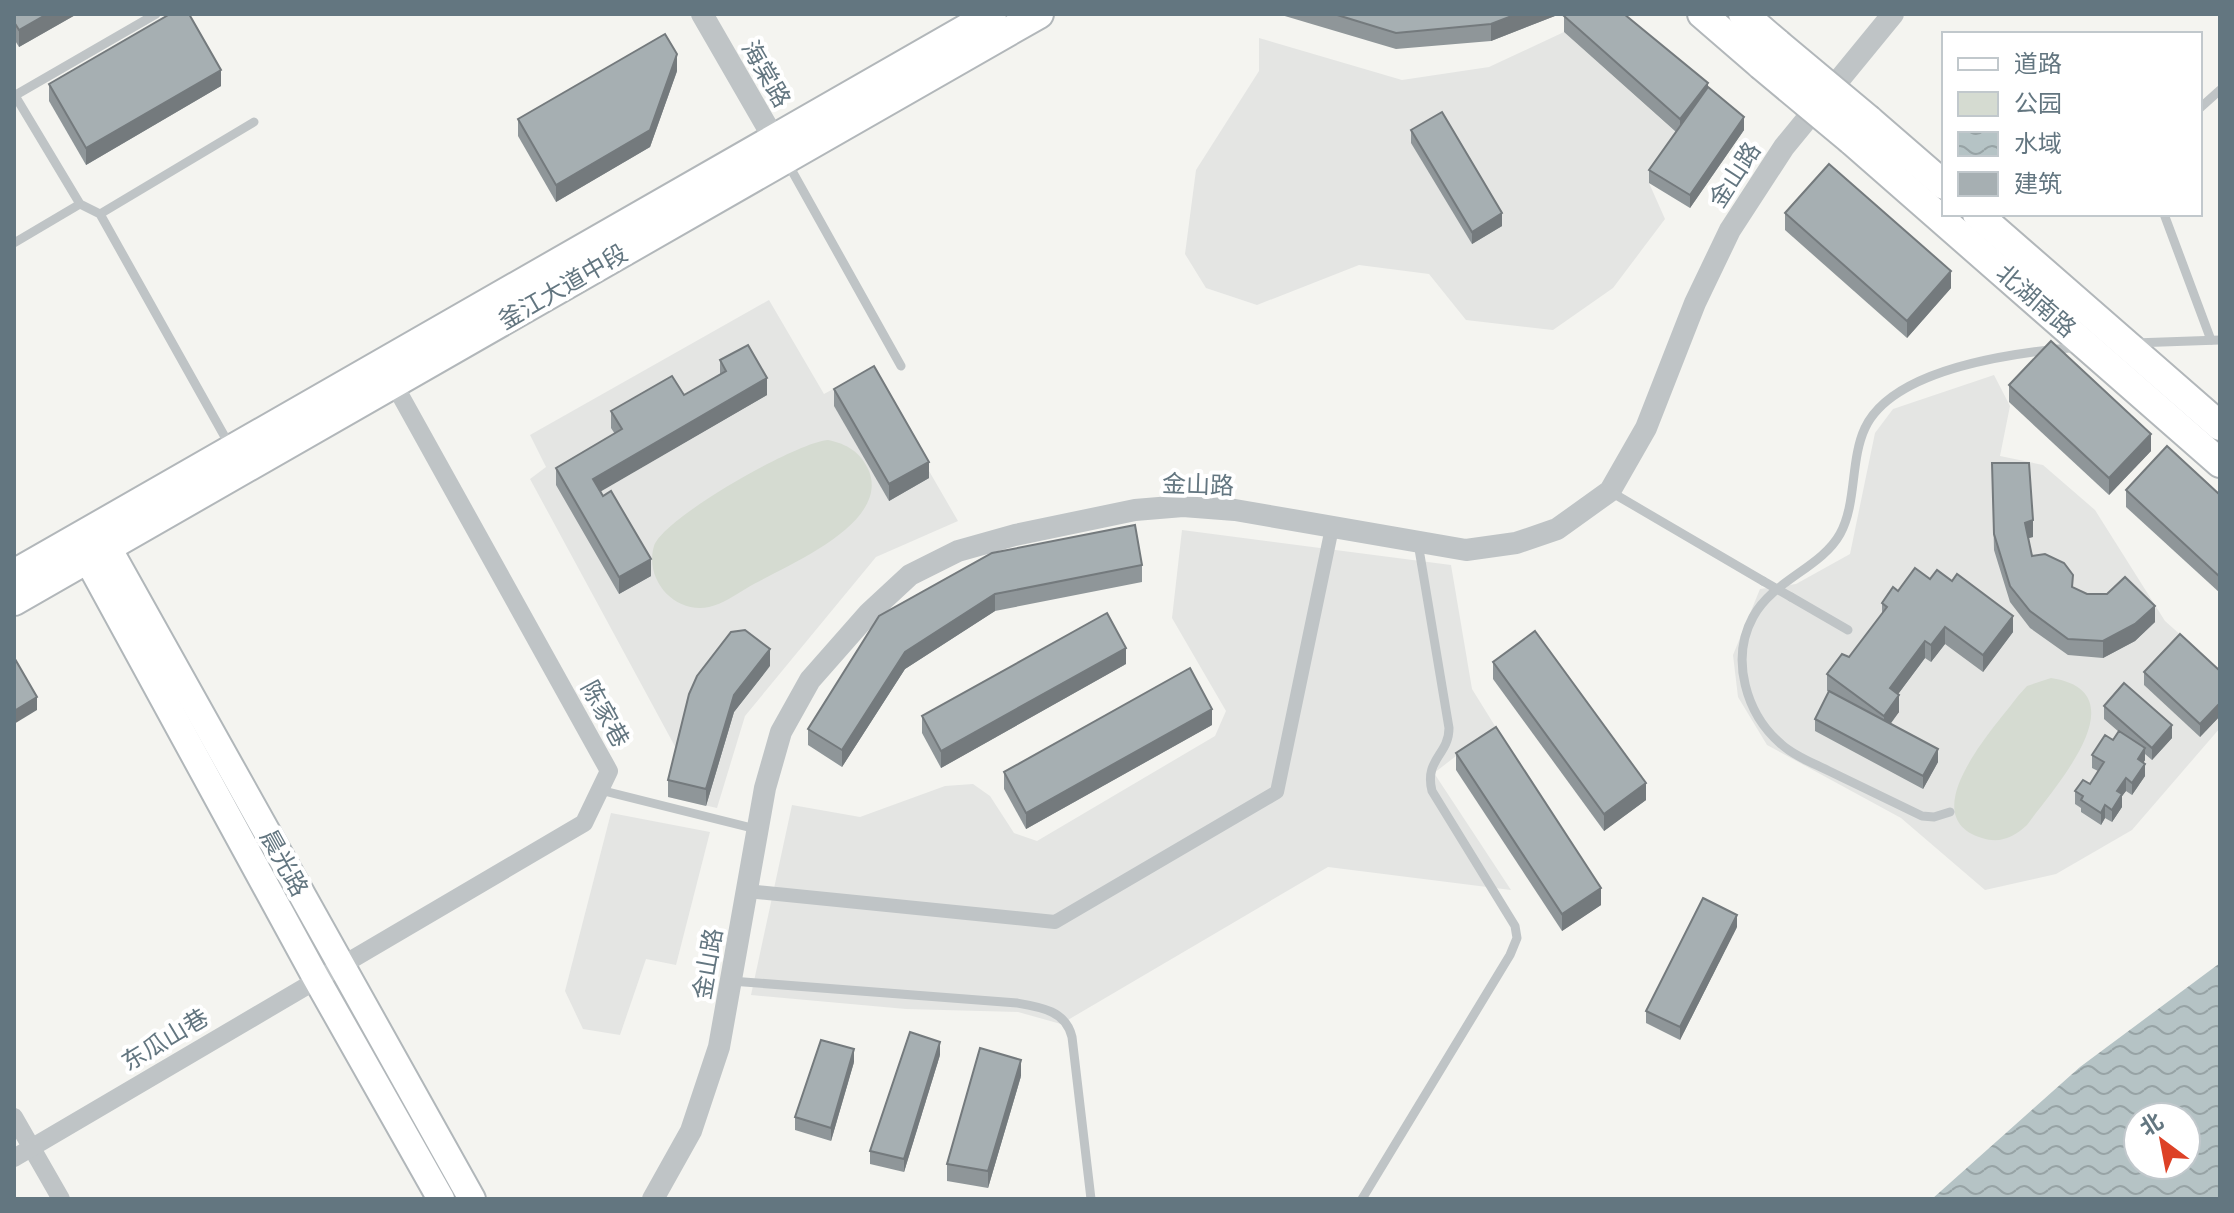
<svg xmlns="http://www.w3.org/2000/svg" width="2234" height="1213" font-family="'Open Sans','Noto Sans SC',sans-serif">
	<defs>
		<pattern id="water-waves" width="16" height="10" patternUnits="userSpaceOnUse" patternTransform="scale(2)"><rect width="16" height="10" fill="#b5c3c5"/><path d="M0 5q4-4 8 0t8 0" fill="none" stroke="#97a3a5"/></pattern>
	</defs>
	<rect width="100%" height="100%" fill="#f4f4f0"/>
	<g fill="#e4e5e3">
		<path d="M1564 32 1680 136 1649 183 1665 219 1613 288 1553 330 1466 320 1429 274 1359 265 1257 305 1206 288 1185 254 1196 170 1259 71V38L1402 80 1489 67Z"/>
		<path d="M769 300 824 394 870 369 958 521 876 557 745 716 717 808 668 797 678 752 530 479 546 467 530 435Z"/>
		<path d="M1994 375 2010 406 2000 456 2043 465 2095 510 2165 621 2220 670V728L2132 830 2056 874 1985 890 1901 818 1767 745 1738 697 1733 655 1760 589 1796 584 1850 554 1875 433 1893 409Z"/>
		<path d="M1182 530 1451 565 1472 689 1495 726 1434 773 1511 890 1328 867 1061 1024 1018 1012 906 1009 751 995 792 805 860 817 945 786 973 784 990 796 1014 833 1037 841 1215 736 1226 711 1172 618Z"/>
		<path d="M611 813 710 832 676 965 646 959 620 1035 583 1029 565 991Z"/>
	</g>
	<g fill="#d5dbd1">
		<path d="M828 440C847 444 861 452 869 471 890 525 784 566 747 588 735 595 723 604 709 607 675 614 644 580 654 546 663 518 797 442 828 440Z"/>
		<path d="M2051 678C2143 692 2052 790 2027 825 2014 837 2000 844 1982 838 1911 816 1996 726 2018 696L2027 686Z"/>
	</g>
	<path fill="url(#water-waves)" fill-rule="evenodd" d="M2220 963V1199H1932L2080 1067ZM2138 1117H2186V1165H2138Z"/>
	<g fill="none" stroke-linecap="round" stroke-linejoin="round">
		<defs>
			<g id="secondary">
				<path d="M97 528 472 1199"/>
				<path d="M78 542 316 978 441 1199"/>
			</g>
			<g id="primary">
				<path d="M1702 14 1761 65"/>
				<path d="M1743 14 1778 44"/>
				<path d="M1869 120 1944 185"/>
				<path d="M1851 140 2220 463"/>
				<path d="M1977 214 2220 426"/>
				<path d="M14 574 992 14"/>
				<path d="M14 601 1039 14"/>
			</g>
		</defs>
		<use href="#secondary" stroke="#b1b7ba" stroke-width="30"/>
		<use href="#primary" stroke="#b2b7ba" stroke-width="32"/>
		<g stroke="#bfc4c6" stroke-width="9">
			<path d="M14 94 80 204 100 214 230 446"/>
			<path d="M14 96 156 14"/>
			<path d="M2200 108 2220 90"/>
			<path d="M787 162 901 366"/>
			<path d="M100 214 254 122"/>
			<path d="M2164 214 2211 340"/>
			<path d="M14 243 80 204"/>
			<path d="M2134 343 2220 340"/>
			<path d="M1611 492 1763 581"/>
			<path d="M1791 597 1848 630"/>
			<path d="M600 790 756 829"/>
			<path d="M1950 812 1934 817 1922 816C1891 801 1860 786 1829 771 1813 763 1794 756 1781 744 1746 714 1730 659 1753 617 1773 580 1821 568 1840 534 1857 503 1850 460 1865 428 1894 367 2019 352 2080 347"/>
			<path d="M731 981 1017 1003C1041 1007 1066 1011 1072 1037L1091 1199"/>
			<path d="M1362 1199 1510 955 1517 938 1515 926 1432 791C1424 759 1449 755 1449 728L1418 543"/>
		</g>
		<path stroke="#bfc4c6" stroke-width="14" d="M747 891 1055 922 1277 792 1332 528"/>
		<g stroke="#bfc4c6" stroke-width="18">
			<path d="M14 1117 61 1199"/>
			<path d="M14 1158 584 823 609 771 394 384"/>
		</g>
		<g stroke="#bfc4c6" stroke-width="22">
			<path d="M702 14 781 151"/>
			<path d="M653 1199 691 1131 719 1047 765 788 781 732 810 680 869 613 910 575 958 551 1015 535 1135 510 1183 506 1235 510 1466 550 1516 543 1557 529 1610 491 1646 428 1695 303 1730 230 1784 147 1893 14"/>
		</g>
		<use href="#secondary" stroke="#fff" stroke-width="26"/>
		<use href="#primary" stroke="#fff" stroke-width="28"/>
		<defs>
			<g id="primary-bridge">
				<path d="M1778 44 1869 120"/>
				<path d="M1761 65 1851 140"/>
			</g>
		</defs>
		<use href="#primary-bridge" stroke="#b2b7ba" stroke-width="32" stroke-linecap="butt"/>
		<path stroke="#bfc4c6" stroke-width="9" d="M1763 581 1791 597"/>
		<use href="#primary-bridge" stroke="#fff" stroke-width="28"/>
	</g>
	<g fill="#8f9699">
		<path d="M14 14H77L19 47 14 39Z"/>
		<path d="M1278 14H1560L1491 41 1396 49Z"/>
		<path d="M1564 16 1708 87 1744 130 1690 208 1649 183V170L1676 132 1564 32Z"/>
		<path d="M677 71 650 147 556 202 518 136V119Z"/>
		<path d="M49 84 221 86 86 165 49 101Z"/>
		<path d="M1411 130 1502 226 1472 244 1411 143Z"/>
		<path d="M1785 213 1951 288 1907 338 1785 230Z"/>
		<path d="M720 360 767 395 600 491 651 576 619 594 556 485V468L615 434 611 428V411L684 395 720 374Z"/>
		<path d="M2009 385 2151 451 2109 495 2009 402Z"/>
		<path d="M834 389 929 478 889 501 834 406Z"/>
		<path d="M1992 463 2033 537 2028 538 2032 556 2073 588 2155 622 2135 641 2103 658 2068 655 2030 628 2010 602 1994 550Z"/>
		<path d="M2126 490 2220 495V593L2126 507Z"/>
		<path d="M1142 565V582L995 611 905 669 842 767 808 745V729L879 616Z"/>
		<path d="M1930 579 2013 632 1983 672 1945 644 1931 662 1925 658 1898 694 1899 712 1890 723 1938 762 1923 789 1815 731V719L1829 692 1827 691V674L1849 657 1882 614V603L1898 591Z"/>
		<path d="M1493 662 1646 800 1604 831 1493 679Z"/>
		<path d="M1126 664 941 768 922 733V716Z"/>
		<path d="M770 666 734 712 706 806 668 797V780Z"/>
		<path d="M2220 671V716L2200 737 2144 685V672Z"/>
		<path d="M2104 706 2172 738 2152 760 2145 754V760L2143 763 2145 776 2132 795 2126 791 2122 796V807L2112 822 2105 818 2101 825 2081 812V808L2075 804V791L2090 784 2098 771 2092 768V755L2113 740 2119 732 2104 719Z"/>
		<path d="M1212 725 1026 829 1004 789V772Z"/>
		<path d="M1456 753 1601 905 1562 931 1456 770Z"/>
		<path d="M1737 927 1680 1040 1646 1023V1011Z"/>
		<path d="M940 1055 904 1172 870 1164V1151Z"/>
		<path d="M854 1062 831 1141 795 1130V1117Z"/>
		<path d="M1021 1076 988 1188 947 1181V1164Z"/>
	</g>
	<g fill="#747a7d">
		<path d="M47 14H77L19 47V30Z"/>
		<path d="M1517 14H1560L1491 41V24Z"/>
		<path d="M677 54V71L650 147 556 202V185Z"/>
		<path d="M221 70V86L86 165V148Z"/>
		<path d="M1708 83V99L1680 136V119Z"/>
		<path d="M1744 117V130L1690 208V195Z"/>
		<path d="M1502 213V226L1472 244V232Z"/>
		<path d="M1951 271V288L1907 338V321Z"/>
		<path d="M767 378V395L593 496V479Z"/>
		<path d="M2151 434V451L2109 495V478Z"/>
		<path d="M929 462V478L889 501V484Z"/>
		<path d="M2033 520V537L2025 539V523Z"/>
		<path d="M651 559V576L619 594V577Z"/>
		<path d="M995 594V611L905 669 842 767V750L905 652Z"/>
		<path d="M2155 606V622L2135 641 2103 658V641Z"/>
		<path d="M2013 616V632L1983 672V655Z"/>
		<path d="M1945 627V644L1931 662V645Z"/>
		<path d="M1925 641V658L1890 705V688Z"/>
		<path d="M1126 648V664L941 768V751Z"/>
		<path d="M770 649V666L734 712 706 806V789L734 695Z"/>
		<path d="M1899 695V712L1884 733V716Z"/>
		<path d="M37 697V710L14 724V711Z"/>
		<path d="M2220 703V716L2200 737V724Z"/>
		<path d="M1212 709V725L1026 829V813Z"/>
		<path d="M2172 725V738L2152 760V748Z"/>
		<path d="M2145 748V760L2138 772V759Z"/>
		<path d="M1938 749V762L1923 789V776Z"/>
		<path d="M2145 764V776L2132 795V783Z"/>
		<path d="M2126 778V791L2122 796V807L2112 822V810L2117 791Z"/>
		<path d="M1646 783V800L1604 831V814Z"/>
		<path d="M2105 805V818L2101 825V813Z"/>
		<path d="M1601 888V905L1562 931V914Z"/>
		<path d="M1737 915V927L1680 1040V1027Z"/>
		<path d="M940 1042V1055L904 1172V1159Z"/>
		<path d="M854 1049V1062L831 1141V1128Z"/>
		<path d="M1021 1060V1076L988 1188V1171Z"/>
	</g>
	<g fill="#a6afb2" stroke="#747a7d" stroke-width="2">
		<path d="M14 14H47L19 30 14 22Z"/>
		<path d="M170 14H189L221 70 86 148 49 84Z"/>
		<path d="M1334 14H1517L1491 24 1396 33Z"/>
		<path d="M1566 14H1624L1708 83 1680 119 1564 16Z"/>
		<path d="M665 34 677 54 650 130 556 185 518 119Z"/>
		<path d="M1708 87 1744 117 1690 195 1649 170Z"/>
		<path d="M1442 112 1502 213 1472 232 1411 130Z"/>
		<path d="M1829 164 1951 271 1907 321 1785 213Z"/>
		<path d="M2051 341 2151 434 2109 478 2009 385Z"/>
		<path d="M748 345 767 378 593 479 603 496 611 491 651 559 619 577 556 468 622 429 611 411 672 376 684 395 726 371 720 360Z"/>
		<path d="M874 366 929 462 889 484 834 389Z"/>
		<path d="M2167 446 2220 495V577L2126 490Z"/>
		<path d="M1992 463H2029L2033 520 2025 523 2032 556 2045 554 2064 563 2073 575 2072 587 2087 594H2107L2125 577 2155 606 2135 624 2103 641 2068 639 2030 611 2010 586 1994 534Z"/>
		<path d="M1135 525 1142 565 995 594 905 652 842 750 808 729 879 616 992 553Z"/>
		<path d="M1915 568 1930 579 1937 570 1952 581 1957 574 2013 616 1983 655 1945 627 1931 645 1925 641 1890 688 1899 695 1884 716 1827 674 1842 654 1849 657 1887 607 1882 603 1893 587 1898 591Z"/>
		<path d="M1107 613 1126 648 941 751 922 716Z"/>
		<path d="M745 630 770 649 734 695 706 789 668 780 689 694 697 676 731 632Z"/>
		<path d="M1535 631 1646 783 1604 814 1493 662Z"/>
		<path d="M2180 634 2220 671V703L2200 724 2144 672Z"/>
		<path d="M15 659 37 697 14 711V660Z"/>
		<path d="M1190 668 1212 709 1026 813 1004 772Z"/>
		<path d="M2124 683 2172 725 2152 748 2104 706Z"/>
		<path d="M1829 691 1938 749 1923 776 1815 719Z"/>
		<path d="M1496 727 1601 888 1562 914 1456 753Z"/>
		<path d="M2119 731 2145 748 2138 759 2145 764 2132 783 2126 778 2117 791 2122 794 2112 810 2105 805 2101 813 2081 800 2083 796 2075 791 2083 780 2090 784 2104 762 2092 755 2105 735 2113 740Z"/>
		<path d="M1703 898 1737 915 1680 1027 1646 1011Z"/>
		<path d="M910 1032 940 1042 904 1159 870 1151Z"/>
		<path d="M821 1040 854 1049 831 1128 795 1117Z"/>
		<path d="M980 1048 1021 1060 988 1171 947 1164Z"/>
	</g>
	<g text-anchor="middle" stroke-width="8" stroke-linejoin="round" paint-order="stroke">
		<g font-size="24" fill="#637680" stroke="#fff">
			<text transform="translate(766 74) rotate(60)" y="8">海棠路</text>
			<text transform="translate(1735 175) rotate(-57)" y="8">金山路</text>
			<text transform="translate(563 287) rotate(-30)" y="8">釜江大道中段</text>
			<text transform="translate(2036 301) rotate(41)" y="8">北湖南路</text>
			<text transform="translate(1198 485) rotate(2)" y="8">金山路</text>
			<text transform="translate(605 714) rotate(61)" y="8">陈家巷</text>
			<text transform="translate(284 863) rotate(61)" y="8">晨光路</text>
			<text transform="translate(708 964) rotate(-80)" y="8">金山路</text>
			<text transform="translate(165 1040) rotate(-31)" y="8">东瓜山巷</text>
		</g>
	</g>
	<rect width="2234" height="1213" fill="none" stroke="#637680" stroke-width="32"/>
	<rect x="1942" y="32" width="260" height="184" fill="#ffffff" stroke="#c1c8cc" stroke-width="2"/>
	<rect x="1958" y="58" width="40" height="12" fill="#ffffff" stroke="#c1c8cc" stroke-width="2"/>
	<text x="2014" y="72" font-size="24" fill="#637680">道路</text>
	<rect x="1958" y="92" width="40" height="24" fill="#d5dbd1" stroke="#c1c8cc" stroke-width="2"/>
	<text x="2014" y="112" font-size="24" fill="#637680">公园</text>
	<rect x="1958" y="132" width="40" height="24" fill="url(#water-waves)" stroke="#c1c8cc" stroke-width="2"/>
	<text x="2014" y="152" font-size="24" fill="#637680">水域</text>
	<rect x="1958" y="172" width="40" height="24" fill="#a6afb2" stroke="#c1c8cc" stroke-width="2"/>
	<text x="2014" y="192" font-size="24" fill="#637680">建筑</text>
	<g transform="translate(2162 1141) rotate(328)"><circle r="38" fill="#ffffff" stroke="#c1c8cc" stroke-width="2"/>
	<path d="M0-6L14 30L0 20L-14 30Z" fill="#dd4126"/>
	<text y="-12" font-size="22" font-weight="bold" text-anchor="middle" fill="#637680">北</text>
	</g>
</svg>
